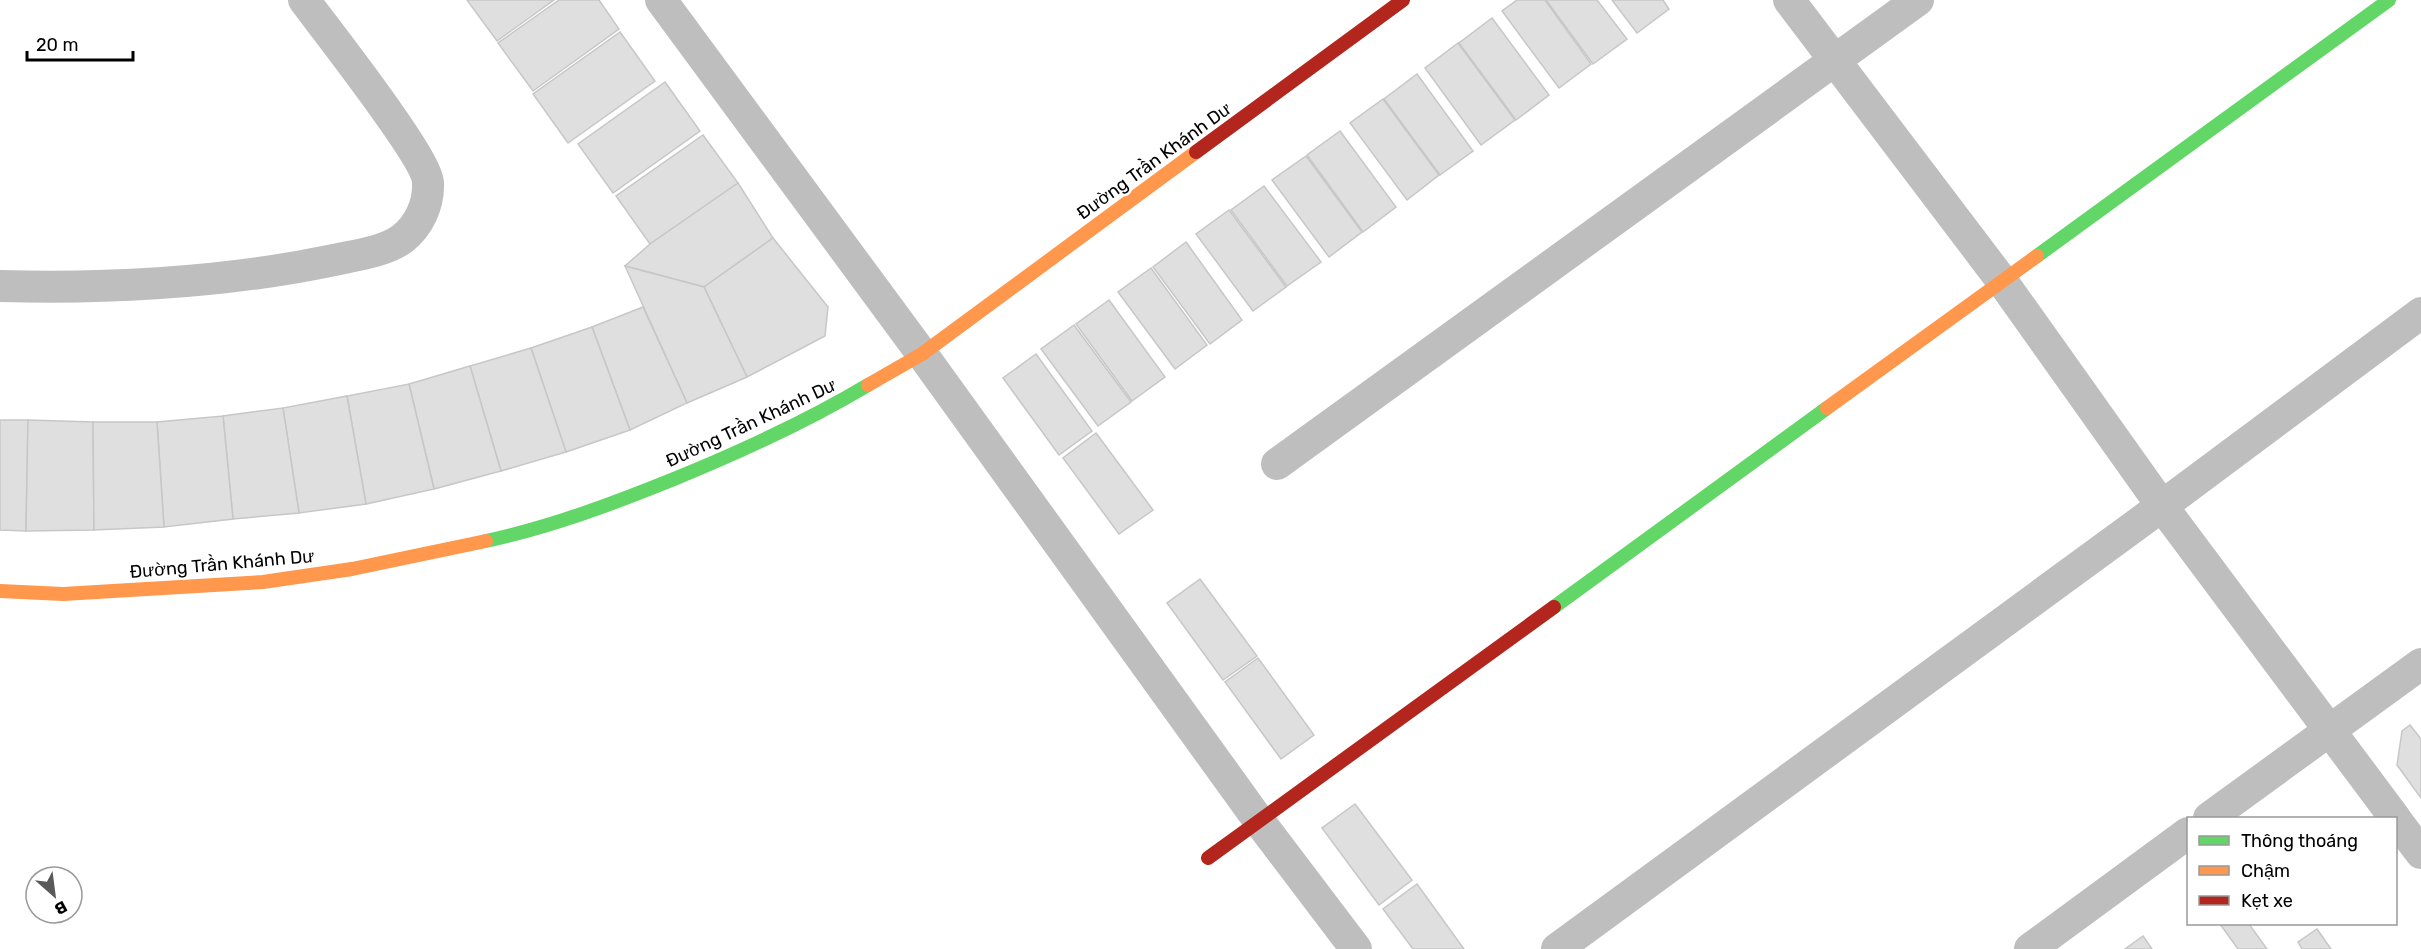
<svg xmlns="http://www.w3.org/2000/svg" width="2421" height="949" font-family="Rubik,sans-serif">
	<rect width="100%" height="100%" fill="#fff"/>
	<g fill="#dfdfdf" stroke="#c7c7c7" stroke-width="1.5">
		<path d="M467 0H554L497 41Z"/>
		<path d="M559 0H599L619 29 533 91 498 43Z"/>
		<path d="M1517 0H1545L1591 64 1559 88 1502 11Z"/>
		<path d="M1546 0H1597L1627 39 1593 64Z"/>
		<path d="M1612 0H1663L1669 9 1637 33Z"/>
		<path d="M1492 18 1549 95 1516 120 1459 43Z"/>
		<path d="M620 32 655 81 568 143 533 94Z"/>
		<path d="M1458 43 1515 120 1481 145 1425 68Z"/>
		<path d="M1417 74 1473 151 1440 175 1384 99Z"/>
		<path d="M665 82 700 131 613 193 578 144Z"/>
		<path d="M1383 99 1439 175 1407 200 1350 123Z"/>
		<path d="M1340 131 1396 207 1363 232 1307 155Z"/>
		<path d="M703 135 738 183 650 244 616 196Z"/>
		<path d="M1306 156 1362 232 1329 257 1272 180Z"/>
		<path d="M738 183 773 238 704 287 625 266 650 244Z"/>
		<path d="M1264 186 1321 262 1287 286 1231 210Z"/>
		<path d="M1229 210 1286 287 1253 311 1196 234Z"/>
		<path d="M773 238 828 307 825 336 747 377 704 287Z"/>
		<path d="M1186 242 1242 320 1210 344 1153 267Z"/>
		<path d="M625 266 704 287 747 377 687 403Z"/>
		<path d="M1151 268 1207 345 1175 369 1118 292Z"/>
		<path d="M1109 300 1165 377 1132 401 1076 324Z"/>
		<path d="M643 307 687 403 630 430 592 327Z"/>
		<path d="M1074 325 1131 402 1098 426 1041 349Z"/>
		<path d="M592 327 630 430 566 452 531 348Z"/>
		<path d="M531 348 566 452 501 471 470 366Z"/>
		<path d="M1036 354 1092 431 1059 455 1003 378Z"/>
		<path d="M470 366 501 471 434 489 409 384Z"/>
		<path d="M409 384 434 489 366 504 347 396Z"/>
		<path d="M347 396 366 504 299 513 283 408Z"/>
		<path d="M283 408 299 513 233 519 223 416Z"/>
		<path d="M223 416 233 519 164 527 157 422Z"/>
		<path d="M0 420H28L26 531 0 530Z"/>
		<path d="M28 420 93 422 94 530 26 531Z"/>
		<path d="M93 422H157L164 527 94 530Z"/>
		<path d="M1096 433 1153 510 1119 534 1063 458Z"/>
		<path d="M1200 579 1257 656 1223 680 1167 603Z"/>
		<path d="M1258 658 1314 735 1281 759 1225 682Z"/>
		<path d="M2410 725 2421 739V798L2397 765 2402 731Z"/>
		<path d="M1355 804 1412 880 1379 905 1322 828Z"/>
		<path d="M1417 884 1464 949H1413L1383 909Z"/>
		<path d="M2220 924H2249L2267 949H2238Z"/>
		<path d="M2317 929 2331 949H2302L2298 942Z"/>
		<path d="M2143 936 2152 949H2125Z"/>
	</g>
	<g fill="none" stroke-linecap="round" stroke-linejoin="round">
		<g stroke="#bebebe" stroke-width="32">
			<path d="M661 0 922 354 1259 821 1356 949"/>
			<path d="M1789 0 2002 281 2162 506 2395 818"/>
			<path d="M0 286C112 289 224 283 334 260 356 255 384 252 402 239 419 226 429 204 428 183 428 159 325 28 304 0"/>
			<path d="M1277 464 1918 0"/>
			<path d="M2209 818 2421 664"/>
			<path d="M2396 820 2421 853"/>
			<path d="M1557 949 2162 506 2421 313"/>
			<path d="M2030 949 2188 833"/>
		</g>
		<g stroke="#63d668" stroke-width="14">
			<path d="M2037 256 2389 0"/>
			<path d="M486 541C551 527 612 504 674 479 740 452 806 422 868 385"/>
			<path d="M1554 607 1827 408"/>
		</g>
		<g stroke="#ff974d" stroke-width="14">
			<path d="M868 385 922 354 1196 152"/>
			<path d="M1827 408 2037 256"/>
			<path d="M0 591 63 594 263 582 352 569 486 541"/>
		</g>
		<g stroke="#b3261e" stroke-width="14">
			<path d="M1196 152 1403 0"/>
			<path d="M1208 858 1554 607"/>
		</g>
	</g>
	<g text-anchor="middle" stroke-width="5" stroke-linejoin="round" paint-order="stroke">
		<g font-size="18" fill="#000" stroke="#fff">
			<text transform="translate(1154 161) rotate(-36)" y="6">Đường Trần Khánh Dư</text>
			<text transform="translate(751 423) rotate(-25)" y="6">Đường Trần Khánh Dư</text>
			<text transform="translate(222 564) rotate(-5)" y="6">Đường Trần Khánh Dư</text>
		</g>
	</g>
	<rect x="2187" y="817" width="210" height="108" fill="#ffffff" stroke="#999999" stroke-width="1.5"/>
	<rect x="2199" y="836" width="30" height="9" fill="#63d668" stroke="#999999" stroke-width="1.5"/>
	<text x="2241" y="847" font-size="18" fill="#000000">Thông thoáng</text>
	<rect x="2199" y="866" width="30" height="9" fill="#ff974d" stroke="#999999" stroke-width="1.5"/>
	<text x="2241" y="877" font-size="18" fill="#000000">Chậm</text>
	<rect x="2199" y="896" width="30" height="9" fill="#b3261e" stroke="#999999" stroke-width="1.5"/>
	<text x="2241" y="907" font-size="18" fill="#000000">Kẹt xe</text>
	<g transform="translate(54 895) rotate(152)"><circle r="28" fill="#ffffff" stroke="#999999" stroke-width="1.5"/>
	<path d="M0-4.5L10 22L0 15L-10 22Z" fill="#595959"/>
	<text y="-9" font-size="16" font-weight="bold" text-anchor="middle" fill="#000000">B</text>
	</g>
	<path d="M27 51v9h106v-9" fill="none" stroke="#000000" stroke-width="3"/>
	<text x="36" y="51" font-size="18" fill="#000000" stroke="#ffffff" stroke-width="4.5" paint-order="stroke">20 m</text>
</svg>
